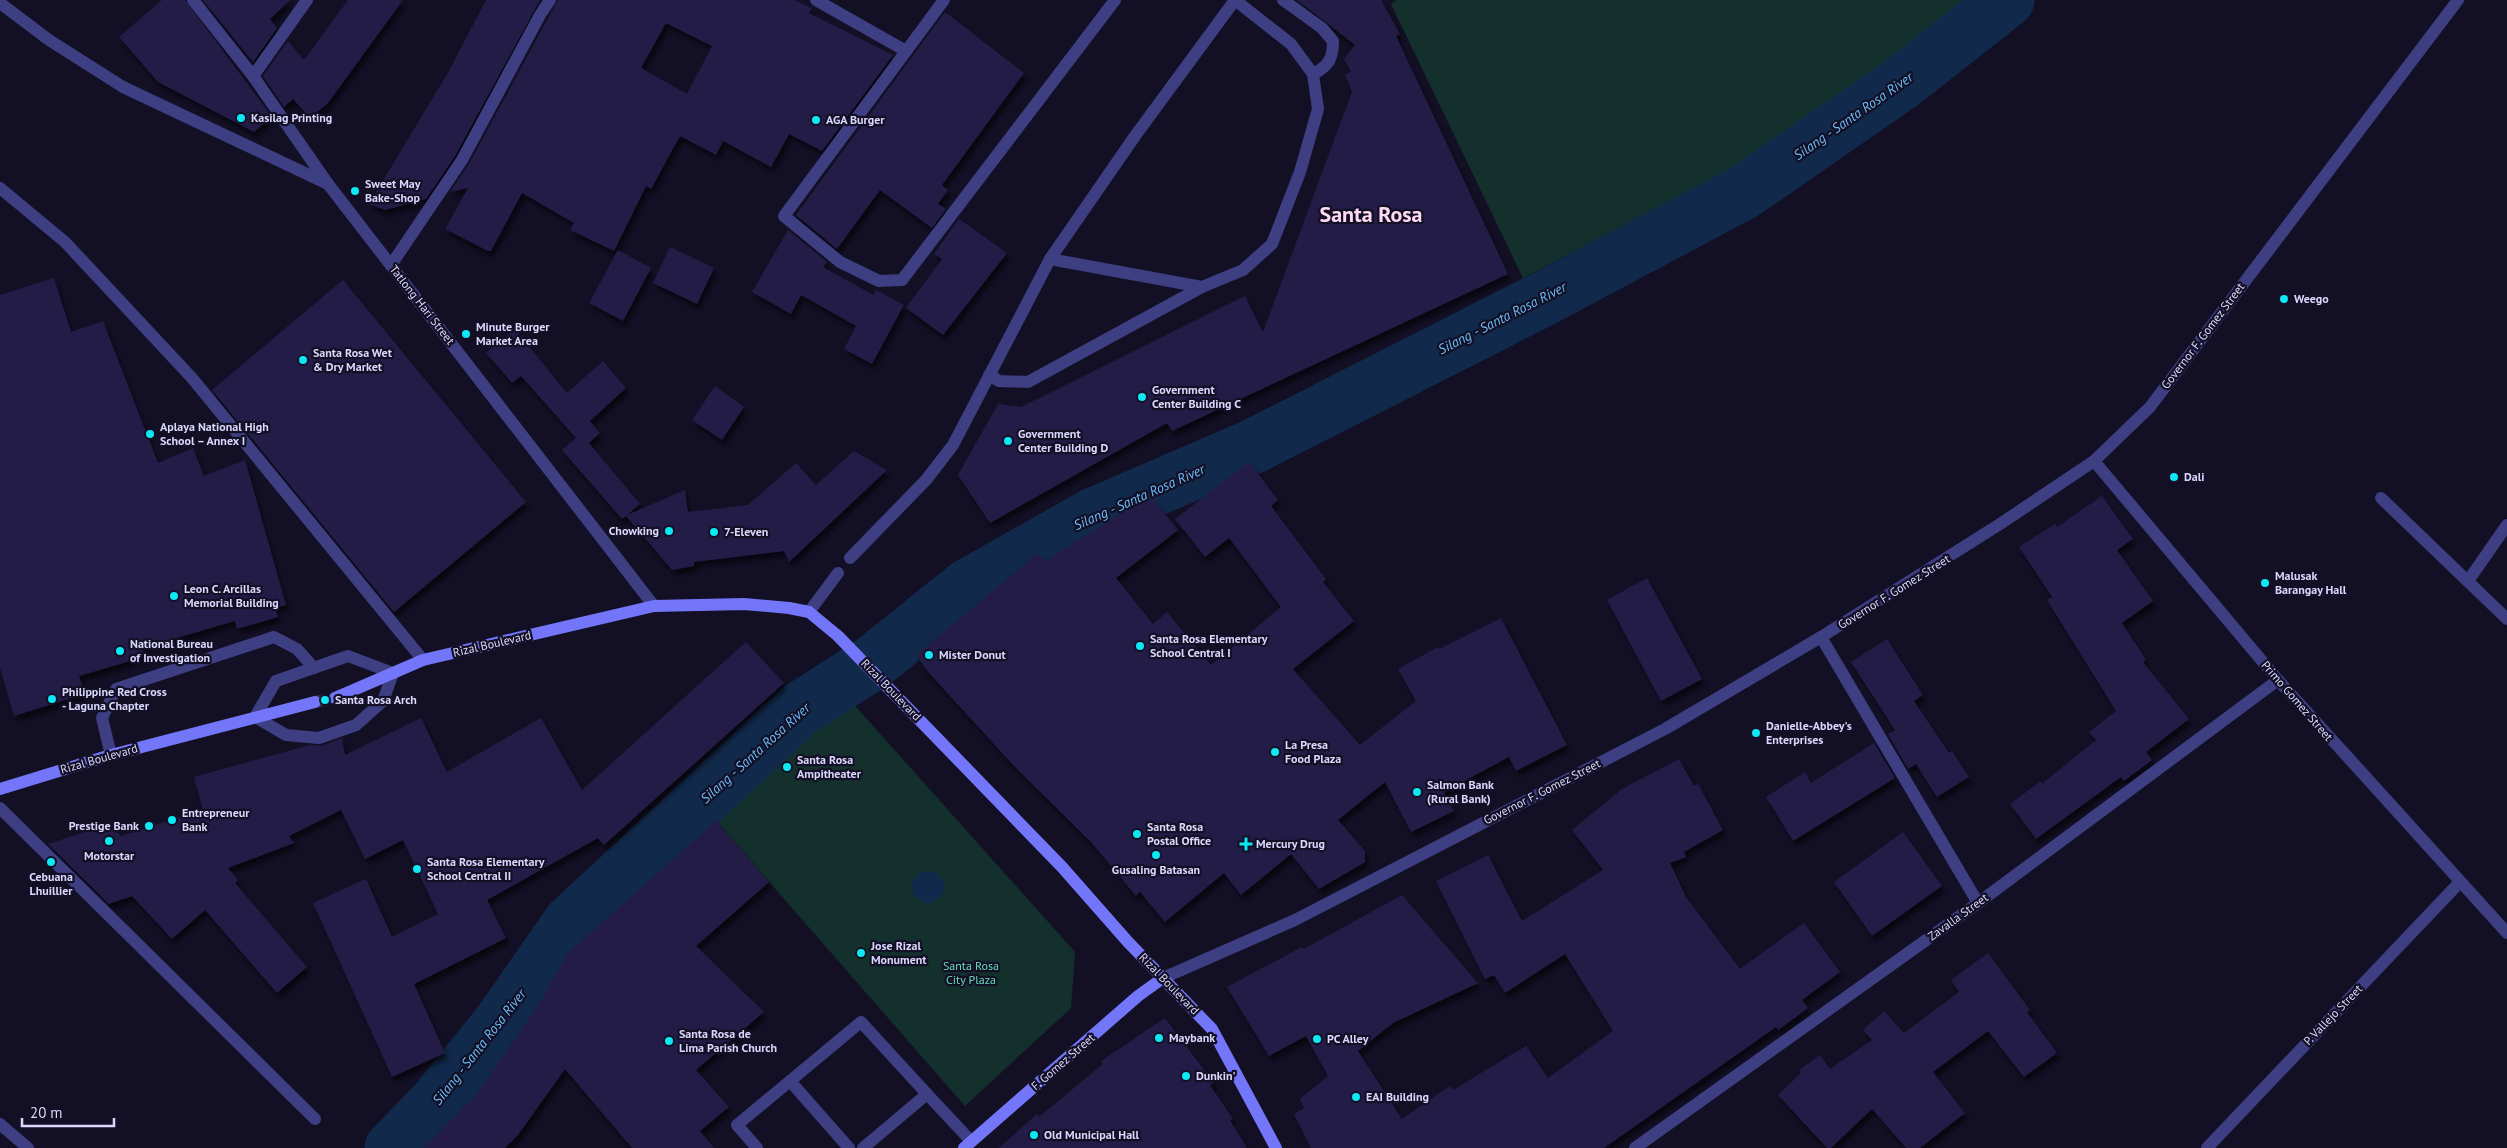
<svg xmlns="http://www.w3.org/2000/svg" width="2507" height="1148" font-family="'PT Sans',sans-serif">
	<defs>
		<filter id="shadow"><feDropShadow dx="3" dy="5.5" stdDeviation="2.5" flood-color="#0009"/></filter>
	</defs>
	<rect width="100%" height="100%" fill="#131026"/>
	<g fill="#14302d">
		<path d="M1396 0H1975L1865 98 1523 278 1391 4Z"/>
		<path d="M849 699 1075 952 1071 1008 965 1106 716 821Z"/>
	</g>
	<circle fill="#11294a" cx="928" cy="887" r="16"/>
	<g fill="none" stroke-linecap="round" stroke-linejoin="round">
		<path stroke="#11294a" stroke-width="55" d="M392 1148 435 1104 501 1022 570 923 800 709 872 663 968 586 1094 515 1254 446 1543 299 1744 192 1903 82 2007 0"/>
	</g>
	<g fill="#241d46" fill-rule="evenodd" filter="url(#shadow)">
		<path d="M162 0H185L272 117 254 132 158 82 119 37Z"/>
		<path d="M203 0H290L270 19 277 28 253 62Z"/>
		<path d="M348 0H403L328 103 310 118 293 99 284 107 263 76 288 41 304 60Z"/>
		<path d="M486 0H540L455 156 426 199 385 210 369 204 449 71Z"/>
		<path d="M558 0H794L812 8 809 13 893 55 822 151 789 134 771 167 723 141 716 155 680 136 651 189 646 186 614 251 570 230 574 223 522 193 491 251H488L445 229 468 188 450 192 469 164ZM666 23 712 46 687 94 641 68Z"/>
		<path d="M1297 0H1381L1400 34 1396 36 1508 274 1172 431 1167 423 990 523 958 475 998 404 1021 407 1245 296 1263 332 1352 92 1345 75 1351 72 1344 59 1355 45Z"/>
		<path d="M945 12 1024 73 942 185 948 190 938 204 946 209 932 228 880 190 837 249 796 215Z"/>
		<path d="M959 219 1007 253 943 335 906 308 942 259 934 254Z"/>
		<path d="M788 230 827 262 823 267 873 295 876 290 904 305 872 364 844 349 856 326 801 295 791 314 752 292Z"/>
		<path d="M670 247 714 268 697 304 653 283Z"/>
		<path d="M618 250 651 268 623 321 589 303Z"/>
		<path d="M54 278 71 332 103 321 158 463 193 448 204 476 245 460 286 605 275 608 278 617 237 629 235 621 142 648 144 657 79 676 85 694 14 716 0 668V295Z"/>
		<path d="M343 280 526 502 394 612 212 390Z"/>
		<path d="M515 329 567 393 603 361 626 388 590 421 600 433 589 443 640 504 627 515 685 490 688 512 748 505 796 463 816 485 854 451 887 470 789 562 784 551 694 562V566L672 570 626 516 622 519 562 450 576 438 521 376 512 383 486 353Z"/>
		<path d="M715 386 744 407 722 440 692 420Z"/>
		<path d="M1249 462 1278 500 1271 506 1326 579 1323 582 1354 621 1293 669 1360 745 1416 701 1398 669 1438 647 1439 649 1501 618 1567 745 1516 771 1509 757 1444 792 1454 811 1411 832 1385 782 1338 820 1365 851V862L1319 889 1291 854 1241 895 1224 873 1165 922 1140 892 1136 896 1091 842 1015 767 928 672 916 655 1038 553 1045 561 1125 511 1153 499 1178 530 1116 578 1153 624 1167 612 1211 665 1281 607 1229 538 1205 557 1175 519Z"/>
		<path d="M2102 496 2133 539 2117 550 2153 601 2122 623 2146 660 2143 662 2189 719 2146 752 2152 760 2124 781 2121 777 2036 839 2010 804 2041 781 2042 784 2096 740 2089 732 2116 711 2047 600 2052 597 2019 547 2055 524 2057 527Z"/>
		<path d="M1647 578 1702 679 1661 701 1607 600Z"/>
		<path d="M1887 639 1923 695 1914 701 1949 753 1952 751 1969 777 1937 797 1916 764 1908 769 1888 734 1895 730 1851 662Z"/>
		<path d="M746 642 784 683 604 845 598 838 487 900 506 938 414 984 445 1053 392 1077 313 903 366 879 392 937 438 914 403 840 365 859 341 810 289 836 294 843 228 868 238 880 235 883 307 967 277 993 205 910 172 939 132 896 109 904 48 844 109 824 121 836 203 810 194 777 310 745 322 746 342 738 345 755 421 718 447 772 541 718 582 790Z"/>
		<path d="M1874 743 1895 778 1793 841 1766 797 1805 772 1811 783Z"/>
		<path d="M1679 759 1694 786 1698 784 1723 830 1684 852 1686 857 1670 863 1686 897 1740 969 1804 923 1840 972 1802 1000 1808 1008 1778 1030 1776 1027 1604 1148H1311L1294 1114 1304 1108 1300 1099 1328 1076 1306 1036 1269 1056 1227 987 1302 947 1304 949 1402 895 1478 983 1393 1023 1358 1051 1402 1119 1450 1086 1453 1090 1526 1046 1548 1078 1613 1031 1565 954 1505 993 1494 975 1485 979 1436 881 1488 855 1522 921 1603 870 1572 830 1622 789Z"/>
		<path d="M716 821 769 882 696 946 764 1012 696 1070 729 1107 700 1131 714 1148H632L565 1069 518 1135 505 1148H424L468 1103 469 1106 541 1001 568 953Z"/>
		<path d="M1903 832 1942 886 1872 936 1834 882Z"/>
		<path d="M1988 953 2030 1010 2027 1012 2057 1053 2024 1077 1988 1031 1933 1072 1965 1113 1920 1148H1906L1872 1109 1831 1148H1827L1778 1095 1801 1073 1799 1070 1820 1055 1830 1069 1872 1040 1863 1030 1884 1011 1904 1033 1959 992 1951 980Z"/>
		<path d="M1165 1018 1214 1083 1210 1085 1233 1119 1230 1120 1247 1148H999L1037 1114 1039 1117 1103 1064 1101 1061Z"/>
	</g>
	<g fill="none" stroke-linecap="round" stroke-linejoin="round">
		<path stroke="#312e46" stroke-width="12" stroke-dasharray="12 6" stroke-linecap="butt" d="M315 702 335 698"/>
		<g stroke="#3e3e83" stroke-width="12">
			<path d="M1283 0 1322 28 1333 41C1333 58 1329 66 1313 74"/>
			<path d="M0 3 49 40 123 87 328 184"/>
			<path d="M0 188 65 242 192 378 423 660"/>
			<path d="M1050 259 1202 287 1243 270 1272 244 1300 172 1318 109 1313 74 1291 44 1235 0"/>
			<path d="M989 375 999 381 1028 382 1202 287"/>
			<path d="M850 558 926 480 953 445 1050 259 1135 136 1235 0"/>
			<path d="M809 612 838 573"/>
			<path d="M111 755 102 718 116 689 274 637 297 649 314 668"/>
			<path d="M0 808 315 1119"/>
			<path d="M790 1081 849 1148"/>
			<path d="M927 1094 971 1141"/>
			<path d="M757 1148 737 1125 861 1022 927 1094 863 1148"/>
		</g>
		<g stroke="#3e3e83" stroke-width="12">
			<path d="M816 0 906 51"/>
			<path d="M944 0 784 216 840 262 879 281 902 280 1115 0"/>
			<path d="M253 76 307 0"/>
			<path d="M391 265 462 160 540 15 550 0"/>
			<path d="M2094 461 2278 680 2507 933"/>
			<path d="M2381 498 2507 619"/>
			<path d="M2468 581 2507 525"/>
			<path d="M1821 637 1978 903"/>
			<path d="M348 656 393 673 383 701 356 725 319 738 286 735 255 717 276 681Z"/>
			<path d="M0 1124 28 1148"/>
			<path d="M1635 1148 1978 903 2278 680"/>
			<path d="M2207 1148 2459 883"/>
		</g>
		<g stroke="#3e3e83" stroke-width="12">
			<path d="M193 0 253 76 328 184 654 606"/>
			<path d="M1163 978 1295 920 1665 729 1821 637 2000 524 2094 461 2150 407 2458 0"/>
		</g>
		<g stroke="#7376f9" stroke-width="12">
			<path d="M335 698 423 660 654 606 744 604 789 608 809 612 838 636 1062 867 1128 942 1212 1029 1276 1148"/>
			<path d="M0 789 111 755 315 702"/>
			<path d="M964 1148 1138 996 1163 978"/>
		</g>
	</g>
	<g fill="#0ce8f4" stroke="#131026" stroke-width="2">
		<circle cx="241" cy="118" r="5"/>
		<circle cx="816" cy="120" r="5"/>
		<circle cx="355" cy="191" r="5"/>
		<circle cx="2284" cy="299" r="5"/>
		<circle cx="466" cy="334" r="5"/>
		<circle cx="303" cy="360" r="5"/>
		<circle cx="1142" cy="397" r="5"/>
		<circle cx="150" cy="434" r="5"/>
		<circle cx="1008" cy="441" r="5"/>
		<circle cx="2174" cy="477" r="5"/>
		<circle cx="669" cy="531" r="5"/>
		<circle cx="714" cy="532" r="5"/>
		<circle cx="2265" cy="583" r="5"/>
		<circle cx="174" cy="596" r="5"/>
		<circle cx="1140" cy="646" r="5"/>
		<circle cx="120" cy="651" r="5"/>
		<circle cx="929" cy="655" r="5"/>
		<circle cx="52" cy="699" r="5"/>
		<circle cx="325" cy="700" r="5"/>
		<circle cx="1756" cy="733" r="5"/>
		<circle cx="1275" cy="752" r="5"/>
		<circle cx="787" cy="767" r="5"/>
		<circle cx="1417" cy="792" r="5"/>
		<circle cx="172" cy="820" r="5"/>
		<circle cx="149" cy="826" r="5"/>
		<circle cx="1137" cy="834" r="5"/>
		<circle cx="109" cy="841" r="5"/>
		<path d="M1243.5 836.5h5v5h5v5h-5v5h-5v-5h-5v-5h5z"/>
		<circle cx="1156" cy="855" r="5"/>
		<circle cx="51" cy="862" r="5"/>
		<circle cx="417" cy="869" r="5"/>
		<circle cx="861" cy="953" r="5"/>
		<circle cx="1159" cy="1038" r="5"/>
		<circle cx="1317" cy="1039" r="5"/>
		<circle cx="669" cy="1041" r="5"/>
		<circle cx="1186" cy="1076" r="5"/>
		<circle cx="1356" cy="1097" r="5"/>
		<circle cx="1034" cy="1135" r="5"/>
	</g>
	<g text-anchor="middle" stroke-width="4.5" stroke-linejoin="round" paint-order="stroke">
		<g font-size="12" font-weight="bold" fill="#dad7fd" stroke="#131026" text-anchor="start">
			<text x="251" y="122">Kasilag Printing</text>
			<text x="826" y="124">AGA Burger</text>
			<text x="365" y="188">Sweet May<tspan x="365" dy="14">Bake-Shop</tspan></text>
			<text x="2294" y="303">Weego</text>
			<text x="476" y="331">Minute Burger<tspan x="476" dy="14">Market Area</tspan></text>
			<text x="313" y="357">Santa Rosa Wet<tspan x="313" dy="14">&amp; Dry Market</tspan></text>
			<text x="1152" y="394">Government<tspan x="1152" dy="14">Center Building C</tspan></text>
			<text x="160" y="431">Aplaya National High<tspan x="160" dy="14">School – Annex I</tspan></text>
			<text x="1018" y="438">Government<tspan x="1018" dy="14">Center Building D</tspan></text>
			<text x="2184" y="481">Dali</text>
			<text x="659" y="535" text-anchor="end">Chowking</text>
			<text x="724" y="536">7-Eleven</text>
			<text x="2275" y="580">Malusak<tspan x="2275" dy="14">Barangay Hall</tspan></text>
			<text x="184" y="593">Leon C. Arcillas<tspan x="184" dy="14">Memorial Building</tspan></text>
			<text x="1150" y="643">Santa Rosa Elementary<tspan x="1150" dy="14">School Central I</tspan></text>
			<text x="130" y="648">National Bureau<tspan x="130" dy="14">of Investigation</tspan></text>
			<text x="939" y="659">Mister Donut</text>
			<text x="62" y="696">Philippine Red Cross<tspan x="62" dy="14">- Laguna Chapter</tspan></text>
			<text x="335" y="704">Santa Rosa Arch</text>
			<text x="1766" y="730">Danielle-Abbey's<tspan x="1766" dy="14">Enterprises</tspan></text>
			<text x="1285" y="749">La Presa<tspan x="1285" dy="14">Food Plaza</tspan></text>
			<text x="797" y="764">Santa Rosa<tspan x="797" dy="14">Ampitheater</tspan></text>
			<text x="1427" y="789">Salmon Bank<tspan x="1427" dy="14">(Rural Bank)</tspan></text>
			<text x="182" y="817">Entrepreneur<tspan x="182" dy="14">Bank</tspan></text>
			<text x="139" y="830" text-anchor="end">Prestige Bank</text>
			<text x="1147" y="831">Santa Rosa<tspan x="1147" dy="14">Postal Office</tspan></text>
			<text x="1256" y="848">Mercury Drug</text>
			<text x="109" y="860" text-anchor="middle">Motorstar</text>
			<text x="427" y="866">Santa Rosa Elementary<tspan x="427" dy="14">School Central II</tspan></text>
			<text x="1156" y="874" text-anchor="middle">Gusaling Batasan</text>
			<text x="51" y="881" text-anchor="middle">Cebuana<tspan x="51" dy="14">Lhuillier</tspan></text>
			<text x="871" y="950">Jose Rizal<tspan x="871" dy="14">Monument</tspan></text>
			<text x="679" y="1038">Santa Rosa de<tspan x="679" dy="14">Lima Parish Church</tspan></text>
			<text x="1169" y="1042">Maybank</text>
			<text x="1327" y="1043">PC Alley</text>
			<text x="1196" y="1080">Dunkin'</text>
			<text x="1366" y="1101">EAI Building</text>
			<text x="1044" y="1139">Old Municipal Hall</text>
		</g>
		<g font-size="12" fill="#dad7fd" stroke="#131026">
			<text transform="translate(422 305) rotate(52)" y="4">Tatlong Hari Street</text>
			<text transform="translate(2203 336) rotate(-53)" y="4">Governor F. Gomez Street</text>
			<text transform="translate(1894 592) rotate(-32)" y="4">Governor F. Gomez Street</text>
			<text transform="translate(492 644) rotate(-13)" y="4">Rizal Boulevard</text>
			<text transform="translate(891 690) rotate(46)" y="4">Rizal Boulevard</text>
			<text transform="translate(2297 701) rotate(49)" y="4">Primo Gomez Street</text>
			<text transform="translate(99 759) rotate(-16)" y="4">Rizal Boulevard</text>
			<text transform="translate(1542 792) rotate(-27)" y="4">Governor F. Gomez Street</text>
			<text transform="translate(1958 917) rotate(-36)" y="4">Zavalla Street</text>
			<text transform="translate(1169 984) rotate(46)" y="4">Rizal Boulevard</text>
			<text transform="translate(2333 1015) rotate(-46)" y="4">P. Vallejo Street</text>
			<text transform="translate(1063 1062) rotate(-41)" y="4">F. Gomez Street</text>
		</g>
		<g font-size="12" fill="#66dbb8" stroke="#131026">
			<text x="971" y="970">Santa Rosa<tspan x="971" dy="14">City Plaza</tspan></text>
		</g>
		<g font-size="14" font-style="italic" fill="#6abdf8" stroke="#131026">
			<text transform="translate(1853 116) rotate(-35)" y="5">Silang - Santa Rosa River</text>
			<text transform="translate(1502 318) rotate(-27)" y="5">Silang - Santa Rosa River</text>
			<text transform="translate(1139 497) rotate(-24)" y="5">Silang - Santa Rosa River</text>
			<text transform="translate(755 753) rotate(-42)" y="5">Silang - Santa Rosa River</text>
			<text transform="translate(479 1047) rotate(-52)" y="5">Silang - Santa Rosa River</text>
		</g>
		<g font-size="22" font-weight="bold" fill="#fdd9f2" stroke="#131026">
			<text x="1371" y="222">Santa Rosa</text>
		</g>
	</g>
	<path d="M22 1118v8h92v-8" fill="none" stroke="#dad7fd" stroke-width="2.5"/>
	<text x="30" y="1118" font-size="15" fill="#dad7fd" stroke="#131026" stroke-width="4" paint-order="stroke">20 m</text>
</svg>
